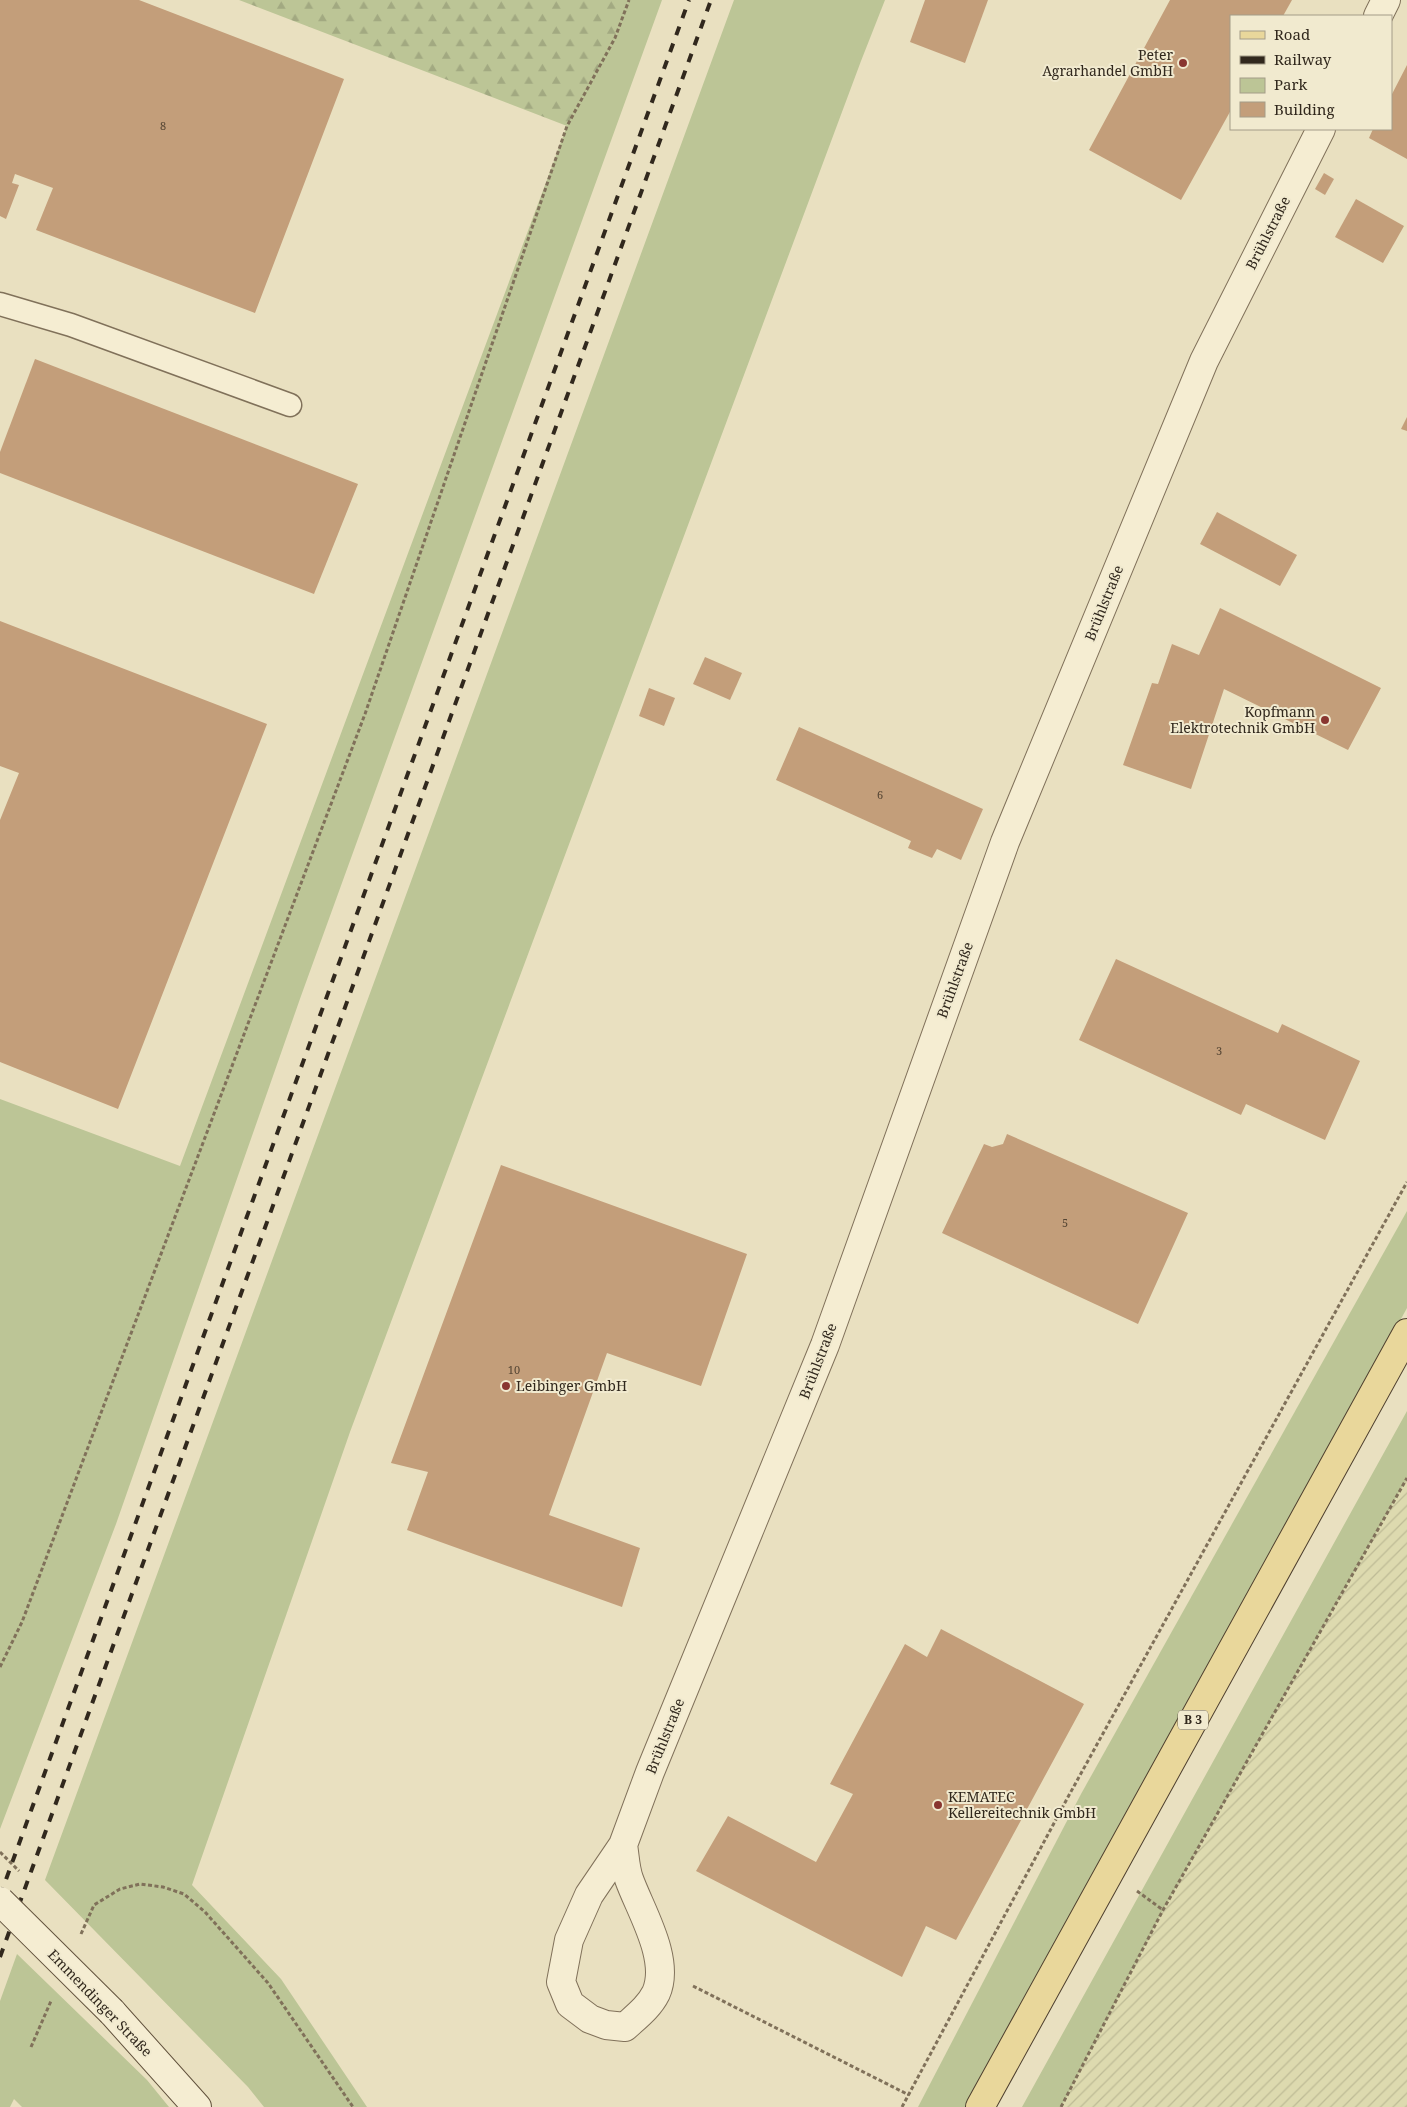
<svg xmlns="http://www.w3.org/2000/svg" width="1407" height="2107" font-family="'Noto Serif',serif">
	<defs>
		<pattern id="farmland-furrows" width="10" height="10" patternUnits="userSpaceOnUse" patternTransform="scale(1.25)"><rect width="10" height="10" fill="#dddaaf"/><path d="M-1 1l2-2M0 10L10 0M9 11l2-2" fill="none" stroke="#bebb96"/></pattern>
		<pattern id="forest-firs" width="22" height="20" patternUnits="userSpaceOnUse" patternTransform="scale(1.25)"><rect width="22" height="20" fill="#bcc596"/><path d="M5 1l3.5 6h-7zM16 11l3.5 6h-7z" fill="#a2a981"/></pattern>
	</defs>
	<rect width="100%" height="100%" fill="#e9e0c0"/>
	<path fill="url(#farmland-furrows)" d="M1407 1478V2107H1061L1163 1910Z"/>
	<g fill="#bcc596">
		<path d="M629 0H662L301 996 116 1524 0 1829V1099L180 1166 567 126 615 38Z"/>
		<path d="M734 0H885L861 61 350 1432 192 1885 281 1979 367 2107H264L248 2087 45 1880Z"/>
		<path d="M1407 1211V1308L968 2107H918L1081 1794Z"/>
		<path d="M1407 1411V1478L1163 1910 1061 2107H1022Z"/>
		<path d="M17 1954 147 2080 169 2107H22L14 2099 10 2107H0V2001Z"/>
	</g>
	<path fill="url(#forest-firs)" d="M239 0H629L615 38 567 126Z"/>
	<g fill="#c39e7a">
		<path d="M0 0H139L344 79 255 313 36 230 53 188 15 174 12 183 19 185 6 219 0 216Z"/>
		<path d="M925 0H988L965 63 910 42Z"/>
		<path d="M1170 0H1292L1283 16H1231V110L1181 200 1089 150Z"/>
		<path d="M1407 65V159L1369 138 1373 129H1391V96Z"/>
		<path d="M1324 173 1334 179 1325 195 1315 189Z"/>
		<path d="M1356 199 1404 226 1383 263 1335 237Z"/>
		<path d="M35 359 358 484 314 594 0 473V452Z"/>
		<path d="M1407 417V431L1401 429Z"/>
		<path d="M1217 512 1297 555 1280 586 1200 544Z"/>
		<path d="M1220 608 1381 688 1348 750 1224 689 1191 789 1123 765 1152 683 1158 684 1172 644 1199 655Z"/>
		<path d="M0 621 267 724 118 1109 0 1062V820L19 773 0 766Z"/>
		<path d="M705 657 742 673 730 700 693 684Z"/>
		<path d="M649 688 675 698 664 726 639 716Z"/>
		<path d="M799 727 983 809 961 860 937 849 932 858 908 848 911 841 776 780Z"/>
		<path d="M1116 959 1278 1033 1282 1024 1360 1061 1325 1140 1246 1104 1241 1115 1079 1040Z"/>
		<path d="M1007 1134 1188 1213 1138 1324 942 1233 984 1144 992 1147 1003 1144Z"/>
		<path d="M501 1165 747 1254 701 1386 607 1353 549 1515 640 1548 622 1607 407 1530 428 1472 391 1463Z"/>
		<path d="M941 1629 1084 1704 956 1940 926 1926 902 1977 696 1871 728 1816 816 1862 853 1794 830 1784 905 1644 927 1657Z"/>
	</g>
	<g fill="none" stroke-linecap="round" stroke-linejoin="round">
		<defs>
			<path id="service" d="M0 304 71 325 290 405"/>
			<g id="minor">
				<path d="M1378 16 1386 0"/>
				<path d="M623 1845C625 1856 625 1868 629 1879 640 1910 671 1959 656 1993 649 2007 637 2016 625 2027L606 2025 590 2019 570 2004 561 1982 569 1940 589 1895 623 1845 650 1772 825 1345 1005 842 1204 361 1321 129"/>
			</g>
			<path id="secondary" d="M112 2012 197 2107"/>
			<path id="primary" d="M980 2107 1407 1333"/>
		</defs>
		<use href="#service" stroke="#80715a" stroke-width="25"/>
		<use href="#minor" stroke="#80715a" stroke-width="30"/>
		<use href="#secondary" stroke="#62523d" stroke-width="30"/>
		<use href="#primary" stroke="#4e3f2e" stroke-width="30"/>
		<g stroke="#80715a" stroke-width="3" stroke-dasharray="4 2.5" stroke-linecap="butt">
			<path d="M0 1667 22 1622 365 714 567 126 615 38 629 0"/>
			<path d="M1137 1891 1163 1910"/>
			<path d="M81 1934 94 1905 120 1889 140 1884 163 1887 184 1894 205 1912 268 1983 353 2107"/>
			<path d="M693 1986 909 2095"/>
			<path d="M31 2047 51 2001"/>
			<path d="M902 2107 1068 1797 1407 1182"/>
			<path d="M1061 2107 1163 1910 1407 1478"/>
		</g>
		<use href="#service" stroke="#f5edd2" stroke-width="22"/>
		<use href="#minor" stroke="#f5edd2" stroke-width="28"/>
		<use href="#secondary" stroke="#f5edd2" stroke-width="28"/>
		<use href="#primary" stroke="#e9d79b" stroke-width="28"/>
		<g stroke="#31281d" stroke-width="4" stroke-dasharray="9 9" stroke-linecap="butt">
			<path d="M0 1896 689 0"/>
			<path d="M0 1957 711 0"/>
		</g>
		<defs>
			<path id="secondary-bridge" d="M0 1901 112 2012"/>
		</defs>
		<use href="#secondary-bridge" stroke="#62523d" stroke-width="30" stroke-linecap="butt"/>
		<path stroke="#80715a" stroke-width="3" stroke-dasharray="4 2.5" stroke-linecap="butt" d="M0 1852 19 1871"/>
		<use href="#secondary-bridge" stroke="#f5edd2" stroke-width="28"/>
	</g>
	<g fill="#893630" stroke="#f1eacf" stroke-width="2">
		<circle cx="1183" cy="63" r="5"/>
		<circle cx="1325" cy="720" r="5"/>
		<circle cx="506" cy="1386" r="5"/>
		<circle cx="938" cy="1805" r="5"/>
	</g>
	<g text-anchor="middle" stroke-width="4" stroke-linejoin="round" paint-order="stroke">
		<g font-size="11" fill="#564634">
			<text x="163" y="130">8</text>
			<text x="880" y="799">6</text>
			<text x="1219" y="1055">3</text>
			<text x="1065" y="1227">5</text>
			<text x="514" y="1374">10</text>
		</g>
		<rect fill="#f1eacf" stroke="#6b6252" stroke-width="1" x="1178" y="1710.5" width="30" height="19" rx="4"/>
		<g font-size="12" font-weight="bold" fill="#31281d">
			<text x="1193" y="1724">B 3</text>
		</g>
		<g font-size="14" fill="#31281d" stroke="#f1eacf" text-anchor="end">
			<text x="1173" y="60">Peter<tspan x="1173" dy="16">Agrarhandel GmbH</tspan></text>
			<text x="1315" y="717">Kopfmann<tspan x="1315" dy="16">Elektrotechnik GmbH</tspan></text>
			<text x="516" y="1391" text-anchor="start">Leibinger GmbH</text>
			<text x="948" y="1802" text-anchor="start">KEMATEC<tspan x="948" dy="16">Kellereitechnik GmbH</tspan></text>
		</g>
		<g font-size="14" fill="#31281d" stroke="#f1eacf">
			<text transform="translate(1268 233) rotate(-63)" y="5">Brühlstraße</text>
			<text transform="translate(1104 603) rotate(-68)" y="5">Brühlstraße</text>
			<text transform="translate(955 980) rotate(-70)" y="5">Brühlstraße</text>
			<text transform="translate(818 1361) rotate(-69)" y="5">Brühlstraße</text>
			<text transform="translate(665 1736) rotate(-68)" y="5">Brühlstraße</text>
			<text transform="translate(100 2003) rotate(46)" y="5">Emmendinger Straße</text>
		</g>
	</g>
	<rect x="1230" y="15" width="162" height="115" fill="#f1eacf" stroke="#a49c88"/>
	<rect x="1240" y="31" width="25" height="8" fill="#e9d79b" stroke="#a49c88"/>
	<text x="1274" y="40" font-size="15" fill="#31281d">Road</text>
	<rect x="1240" y="56" width="25" height="8" fill="#31281d" stroke="#a49c88"/>
	<text x="1274" y="65" font-size="15" fill="#31281d">Railway</text>
	<rect x="1240" y="78" width="25" height="15" fill="#bcc596" stroke="#a49c88"/>
	<text x="1274" y="90" font-size="15" fill="#31281d">Park</text>
	<rect x="1240" y="102" width="25" height="15" fill="#c39e7a" stroke="#a49c88"/>
	<text x="1274" y="115" font-size="15" fill="#31281d">Building</text>
</svg>
